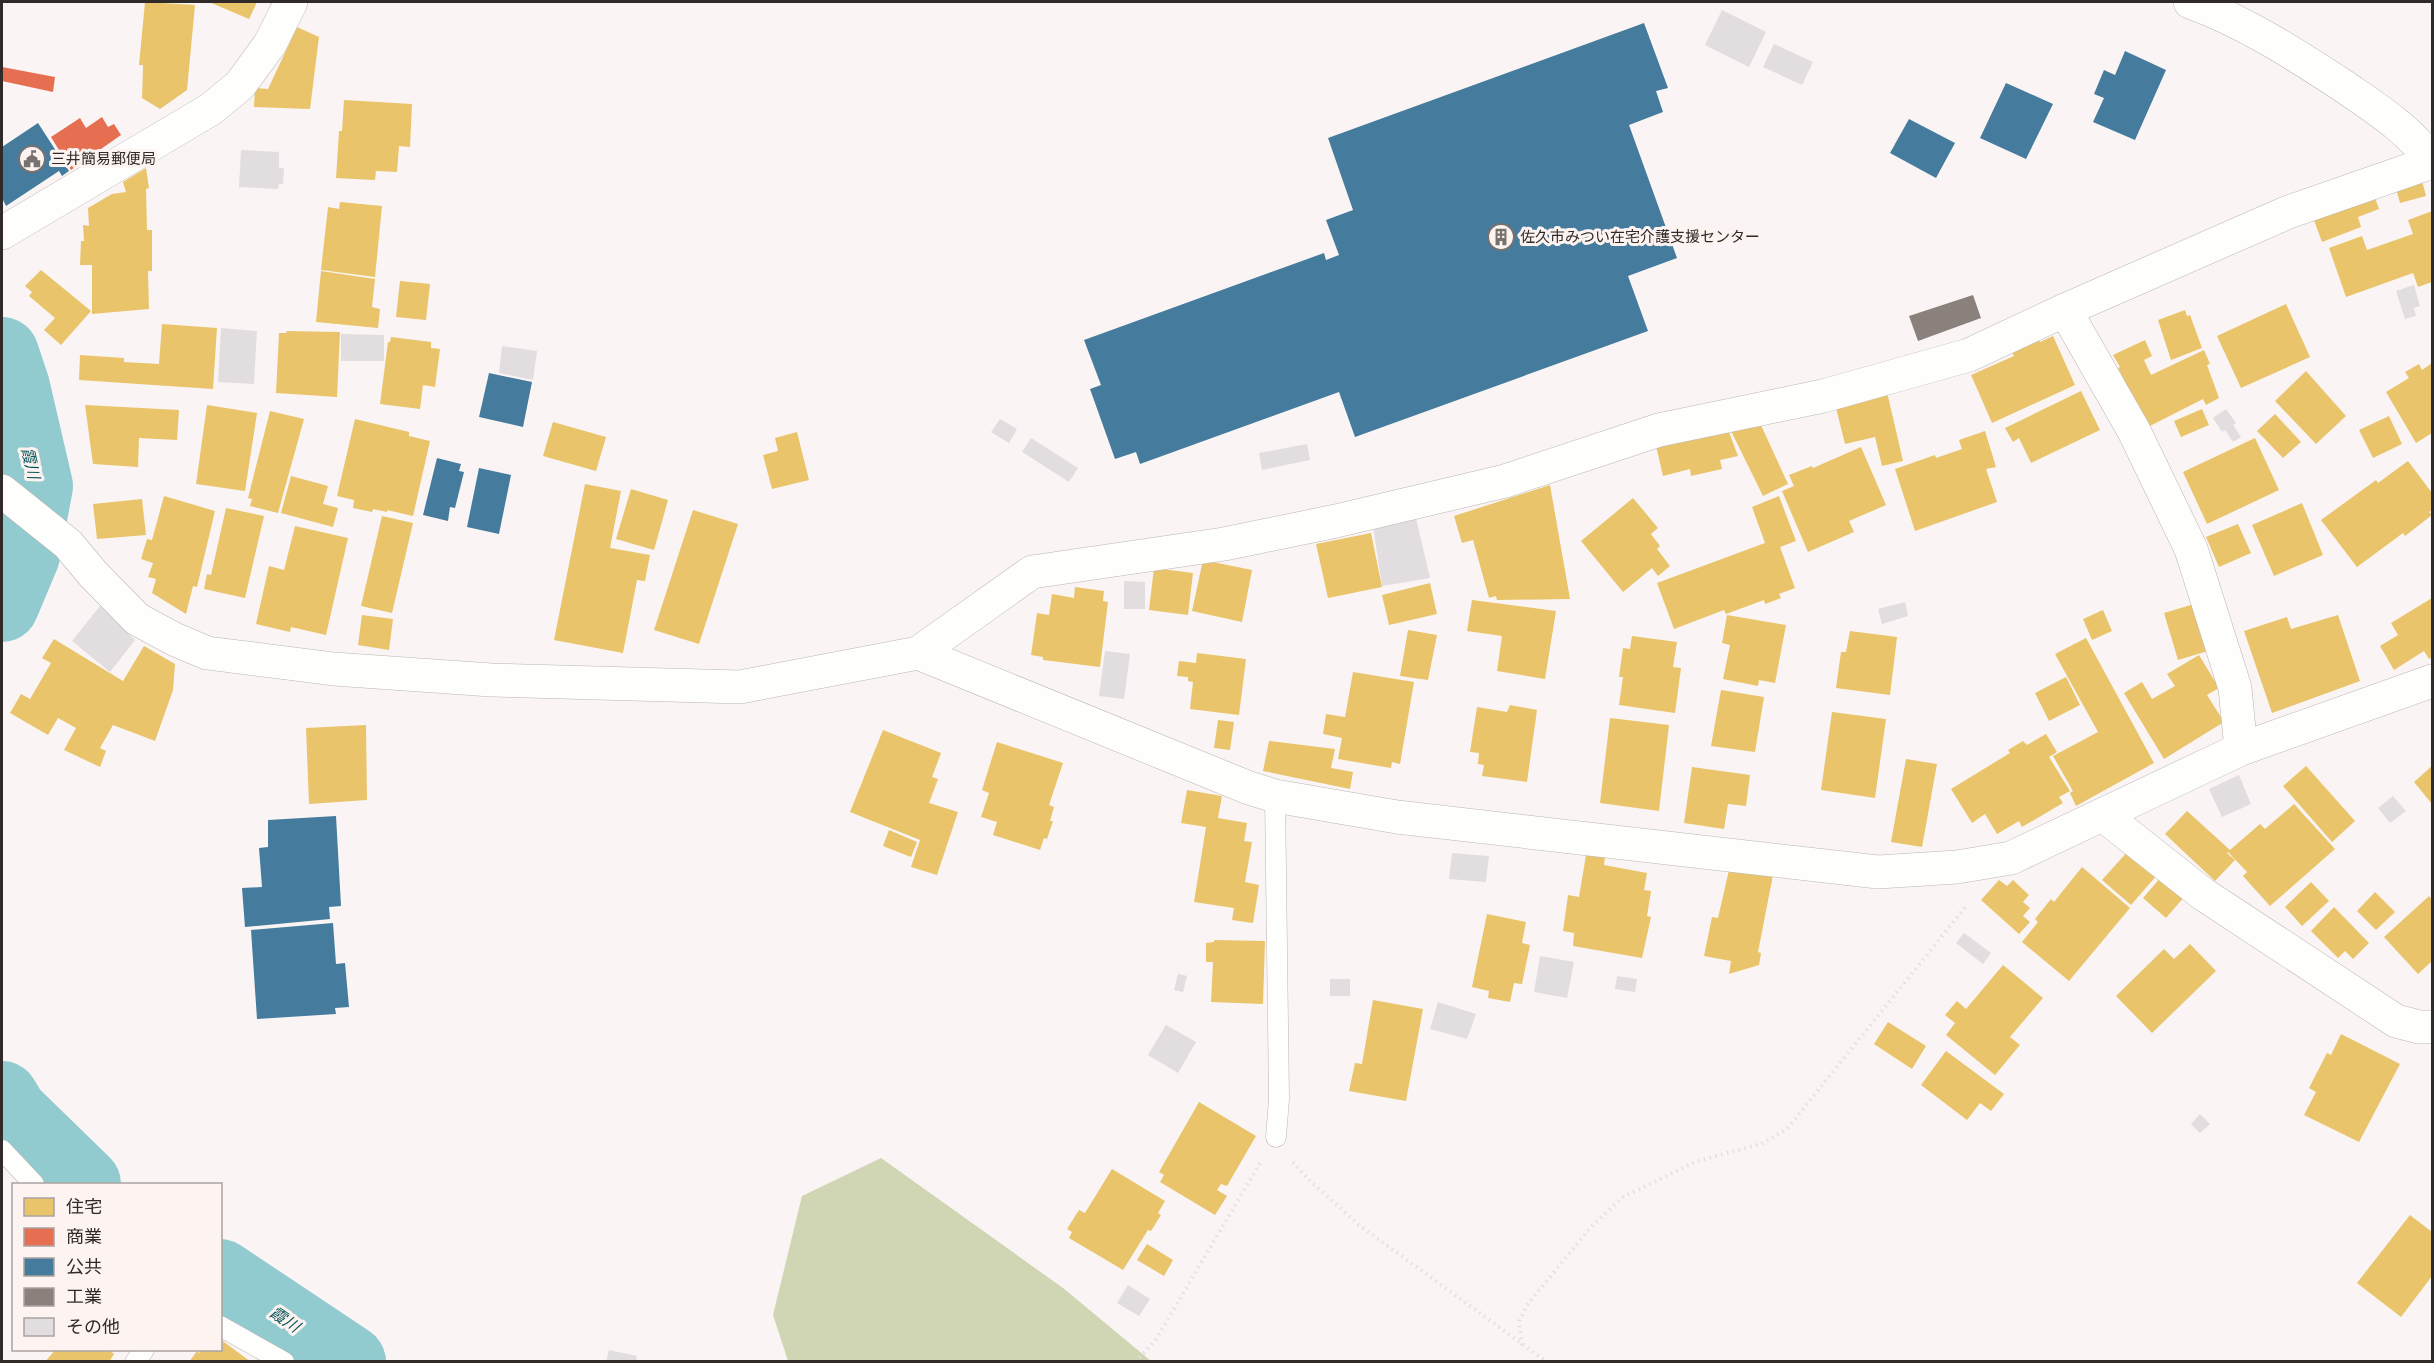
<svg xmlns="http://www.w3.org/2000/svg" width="2434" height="1363" font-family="Roboto,'Noto Sans JP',sans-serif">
	<rect width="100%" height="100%" fill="#faf5f4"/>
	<path fill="#d0d6b4" d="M881 1158 1063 1288 1151 1361H788L773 1315 802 1196Z"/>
	<g fill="#e9c46a">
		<path d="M145 2 195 5 187 90 160 109 142 98 143 65H139Z"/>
		<path d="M209 2H257L249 19Z"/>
		<path d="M297 27 319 37 310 109 254 107 255 88 268 89Z"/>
		<path d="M344 100 412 104 410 147 399 146 397 172 376 171 375 180 336 178 339 131H342Z"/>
		<path d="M146 168 149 188 146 189 147 230H152V271H148L149 309 92 314V265H80L81 241H84L83 225 89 226 88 208 112 194 126 192 123 182Z"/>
		<path d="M2421 177 2426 196 2400 203 2395 185Z"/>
		<path d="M2373 192 2379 209 2358 217 2361 227 2322 242 2312 215Z"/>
		<path d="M340 202 382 206 375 277 321 270 328 207 339 209Z"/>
		<path d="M2432 211V282L2418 287 2413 273 2346 297 2329 248 2362 236 2367 250 2413 234 2408 220Z"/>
		<path d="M41 270 91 311 61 345 44 330 55 318 29 296 32 292 25 286Z"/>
		<path d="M321 271 375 279 372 307 380 309 378 328 316 322Z"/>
		<path d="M400 281 430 284 426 320 396 317Z"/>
		<path d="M2286 304 2310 357 2241 388 2217 336Z"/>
		<path d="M2185 310 2187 316 2190 315 2202 348 2171 360 2158 320Z"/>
		<path d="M162 324 217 328 213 389 79 380 80 355 124 358V362L159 364Z"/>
		<path d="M287 331 340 332 337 397 276 393 279 333H286Z"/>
		<path d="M2035 332 2040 342 2053 336 2075 385 1992 423 1971 375 2014 356 2008 344Z"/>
		<path d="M391 337 431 342V348L440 349 435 387 423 385 420 409 380 404 388 342H390Z"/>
		<path d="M2145 340 2152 356 2144 360 2151 375 2204 350 2210 364 2207 365 2219 398 2206 405 2203 399 2148 427 2118 368 2120 367 2113 355Z"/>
		<path d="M2432 363V433L2416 443 2386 392 2409 378 2405 372 2419 364 2422 370Z"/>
		<path d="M2306 371 2346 416 2316 444 2275 401Z"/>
		<path d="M2081 391 2100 430 2031 463 2019 438 2013 442 2005 428Z"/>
		<path d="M1887 392 1903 461 1882 466 1875 437 1845 444 1835 404Z"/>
		<path d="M85 405 179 410 177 440 139 438 138 467 93 464Z"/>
		<path d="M207 405 257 413 245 491 196 484Z"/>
		<path d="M2202 409 2209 425 2181 437 2174 421Z"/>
		<path d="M270 411 304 419 278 513 250 506 252 499 248 498Z"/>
		<path d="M2275 414 2301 442 2283 458 2257 431Z"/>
		<path d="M2389 416 2402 444 2373 458 2359 430Z"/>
		<path d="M355 419 409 432V436L430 441 413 516 387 510V512L373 509 372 512 353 508 354 500 337 496Z"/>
		<path d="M553 422 606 437 596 471 543 456Z"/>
		<path d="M1760 423 1788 484 1763 496 1731 431Z"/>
		<path d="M1985 431 1996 467 1986 469 1997 502 1915 531 1895 469 1935 455 1936 458 1962 449 1959 440Z"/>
		<path d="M797 432 809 480 772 489 763 455 778 451 775 438Z"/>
		<path d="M1729 432 1738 456 1720 460 1722 469 1691 476 1690 469 1663 476 1656 446 1714 433V436Z"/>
		<path d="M2255 438 2279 490 2207 524 2183 472Z"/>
		<path d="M1861 447 1886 505 1849 521 1854 532 1808 552 1782 491 1794 486 1789 475 1812 466 1813 468Z"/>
		<path d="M2408 461 2432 493V510L2429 512 2432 515 2405 536 2403 533 2357 567 2321 520 2376 480 2378 483Z"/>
		<path d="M291 476 328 486 323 504 338 508 333 527 281 513Z"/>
		<path d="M585 484 621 491 610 548 650 555 645 581 637 580 623 653 554 640Z"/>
		<path d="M1550 485 1570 599 1497 600 1496 596 1489 598 1473 540 1462 543 1454 516Z"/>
		<path d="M631 489 668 500 654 550 616 539Z"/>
		<path d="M164 496 215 511 197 587 193 586 186 614 152 593 156 579 148 577 153 563 141 559 147 539 152 540Z"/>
		<path d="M1779 496 1796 541 1780 547 1795 588 1779 594 1781 598 1765 604 1764 600 1726 614 1724 610 1674 629 1657 583 1765 543 1752 507Z"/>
		<path d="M1633 498 1658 528 1651 534 1660 546 1657 549 1670 566 1658 576 1652 568 1623 592 1581 541Z"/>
		<path d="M142 499 146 535 97 539 93 504Z"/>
		<path d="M2302 503 2323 555 2274 576 2252 525Z"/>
		<path d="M226 508 264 516 245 598 204 589 207 574 211 575Z"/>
		<path d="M693 510 738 524 699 644 654 630Z"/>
		<path d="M382 516 413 523 392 613 361 606Z"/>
		<path d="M2238 524 2251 553 2219 567 2206 537Z"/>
		<path d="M295 526 348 538 326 635 291 627 290 632 256 624 269 566 284 570Z"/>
		<path d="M1371 533 1382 587 1328 598 1316 544Z"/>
		<path d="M1203 560 1252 570 1242 622 1192 611Z"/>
		<path d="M1154 568 1193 573 1188 615 1149 610Z"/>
		<path d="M1430 583 1437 614 1389 625 1382 595Z"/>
		<path d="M1075 587 1104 591 1103 601 1108 602 1100 667 1043 660V657L1031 655 1037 613 1049 615 1052 594 1074 598Z"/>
		<path d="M2432 598V657L2429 659 2424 651 2394 670 2380 646 2398 635 2391 623Z"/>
		<path d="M1472 600 1556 611 1545 679 1497 671 1502 636 1467 631Z"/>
		<path d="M2194 604 2208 651 2178 660 2164 613Z"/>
		<path d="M2103 610 2112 631 2092 640 2083 619Z"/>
		<path d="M362 615 393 619 389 650 358 645Z"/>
		<path d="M1727 615 1786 625 1775 683 1759 680 1758 686 1723 679 1730 645 1722 643Z"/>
		<path d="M2338 615 2360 681 2272 713 2244 631 2287 617 2291 629Z"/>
		<path d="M1408 630 1437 635 1428 680 1400 676Z"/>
		<path d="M1850 631 1897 637 1890 695 1836 688 1841 652H1846Z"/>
		<path d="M1632 636 1677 642 1673 667 1681 668 1675 713 1619 705 1623 677H1619L1623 648 1630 649Z"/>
		<path d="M2086 638 2154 763 2076 806 2070 793 2073 791 2053 756 2098 732 2055 654Z"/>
		<path d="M54 639 123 681 144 646 175 664 173 690 155 741 113 725 100 748 106 751 100 767 64 750 76 728 58 718 48 735 10 713 21 694 30 699 51 663 42 658Z"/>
		<path d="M1197 653 1246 659 1239 715 1190 709 1193 682 1188 681V677L1177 676 1179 661 1196 663Z"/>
		<path d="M2199 655 2219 688 2207 695 2224 722 2164 759 2124 693 2142 682 2152 699 2175 686 2167 674Z"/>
		<path d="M1353 672 1414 682 1400 764 1392 762 1391 768 1338 759 1342 738 1323 734 1326 714 1345 717Z"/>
		<path d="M2066 677 2080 705 2049 721 2035 693Z"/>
		<path d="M1721 690 1764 697 1755 752 1711 746Z"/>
		<path d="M1510 705 1537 710 1527 782 1482 776 1484 765 1478 764 1479 753 1470 752 1477 707 1507 712Z"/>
		<path d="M1832 712 1886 719 1875 798 1821 790Z"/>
		<path d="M1610 718 1669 725 1659 811 1600 803Z"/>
		<path d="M1218 720 1234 722 1230 750 1214 748Z"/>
		<path d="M366 725 367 800 309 804 306 728Z"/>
		<path d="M883 730 941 753 932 777 938 779 929 803 958 812 937 875 911 867 920 840 850 812Z"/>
		<path d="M2046 734 2057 752 2049 757 2070 791 2059 797 2063 803 2022 827 2019 821 1997 834 1985 814 1972 823 1951 789 2010 753 2008 750 2023 741 2027 745Z"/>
		<path d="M1269 741 1335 749 1331 768 1353 772 1350 789 1263 771Z"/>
		<path d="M997 742 1063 763 1049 805 1054 807 1050 821H1053L1047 839 1044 838 1040 850 993 835 997 822 981 817 989 793 982 790Z"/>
		<path d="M1906 759 1937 764 1922 847 1891 842Z"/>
		<path d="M2306 766 2355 821 2332 842 2283 786Z"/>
		<path d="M2432 766V804L2414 782Z"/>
		<path d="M1692 767 1750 775 1746 806 1728 804 1724 829 1684 823Z"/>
		<path d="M1187 790 1222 796 1218 818 1247 823 1244 841 1252 842 1245 882 1259 885 1253 923 1232 920 1234 908 1194 902 1206 827 1181 823Z"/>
		<path d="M2294 804 2335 849 2270 906 2243 876 2247 872 2228 852 2227 853 2235 860 2215 881 2165 834 2187 811 2230 850 2260 824 2265 829Z"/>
		<path d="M889 830 917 842 911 857 883 846Z"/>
		<path d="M2129 850 2157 875 2131 905 2102 880Z"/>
		<path d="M1586 855 1605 857 1604 865 1647 873 1644 890 1651 891 1647 916 1651 917 1642 958 1573 946 1574 933 1563 931 1568 895 1579 897Z"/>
		<path d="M2082 867 2130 908 2069 981 2022 942 2038 922 2035 919 2051 899 2054 902Z"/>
		<path d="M1729 870 1773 875 1758 952 1761 953 1759 965 1729 974 1731 961 1704 956 1712 917 1718 918Z"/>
		<path d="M2162 876 2185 896 2166 918 2143 898Z"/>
		<path d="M1999 880 2007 886 2013 880 2029 895 2023 902 2030 908 2023 916 2030 922 2019 934 1981 900Z"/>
		<path d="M2311 882 2329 901 2302 926 2285 907Z"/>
		<path d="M2375 892 2395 912 2376 930 2357 911Z"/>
		<path d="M2429 896 2432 900V961L2418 974 2384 937Z"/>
		<path d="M2334 907 2369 943 2353 959 2345 951 2338 958 2311 931Z"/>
		<path d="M1487 914 1526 922 1522 943 1530 945 1522 984 1514 983 1510 1002 1488 998 1489 991 1472 987Z"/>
		<path d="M1214 940 1265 941 1263 1004 1211 1002 1213 962H1206V943L1214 942Z"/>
		<path d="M2190 944 2216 971 2152 1033 2116 996 2164 949 2174 959Z"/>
		<path d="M2003 965 2043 998 2010 1037 2020 1045 1995 1075 1946 1035 1955 1023 1945 1015 1957 1001 1966 1009Z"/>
		<path d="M1373 1000 1423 1009 1406 1101 1349 1091 1355 1063 1362 1064Z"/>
		<path d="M1888 1022 1926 1046 1912 1069 1874 1044Z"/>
		<path d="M2341 1034 2400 1064 2359 1142 2304 1115 2316 1092 2309 1088 2327 1053 2331 1055Z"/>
		<path d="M1946 1051 2004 1094 1991 1111 1980 1103 1967 1120 1921 1085Z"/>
		<path d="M1199 1102 1256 1136 1227 1186 1221 1184 1217 1190 1227 1196 1215 1215 1160 1182 1164 1175 1159 1172Z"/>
		<path d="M1112 1169 1165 1201 1158 1213 1161 1215 1151 1231 1148 1230 1123 1270 1069 1238 1072 1232 1067 1229 1079 1210 1085 1213Z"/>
		<path d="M2410 1215 2432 1232V1276L2401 1317 2357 1283Z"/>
		<path d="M1147 1244 1173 1260 1164 1276 1137 1260Z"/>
		<path d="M220 1339 251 1362H189L197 1351 199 1353 202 1350H220Z"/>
		<path d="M55 1350H109L114 1354 109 1362H45Z"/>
	</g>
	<g fill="#e76f51">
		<path d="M2 67 55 77 53 92 2 81Z"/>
		<path d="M102 117 108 127 114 124 121 135 71 170 51 137 80 118 86 128Z"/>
	</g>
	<g fill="#457b9d">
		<path d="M1644 23 1668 88 1656 91 1663 112 1629 125 1677 258 1628 276 1648 331 1355 437 1339 392 1140 464 1136 452 1115 459 1090 389 1101 385 1084 340 1324 253 1326 260 1339 255 1326 220 1353 210 1328 138Z"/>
		<path d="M2125 51 2166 70 2135 140 2093 122 2104 98 2094 94 2104 70 2115 75Z"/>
		<path d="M2006 83 2053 104 2026 159 1980 138Z"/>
		<path d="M1909 119 1955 143 1936 178 1890 153Z"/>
		<path d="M38 123 69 171 62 176 59 171 6 206 2 198V147Z"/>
		<path d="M489 373 532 382 523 427 479 417Z"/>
		<path d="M437 458 461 464 459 471 464 472 455 508 450 507 448 521 423 515Z"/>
		<path d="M479 468 511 475 499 534 467 527Z"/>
		<path d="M336 816 341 906 329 907 330 919 245 927 242 888 262 887 259 848 268 847V820Z"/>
		<path d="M333 923 336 964 345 963 349 1007 335 1008 336 1014 257 1019 251 930Z"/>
	</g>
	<path fill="#8a817c" d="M1973 295 1981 318 1918 341 1909 316Z"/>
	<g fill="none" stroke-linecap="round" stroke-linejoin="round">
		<g stroke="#91cacf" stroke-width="74">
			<path d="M2 354 13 387 36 486 23 555 2 605"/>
			<path d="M2 1098 11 1113 84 1184"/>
			<path d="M220 1276 349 1362"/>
		</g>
	</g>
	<g fill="#e2ddde">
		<path d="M1722 10 1766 32 1749 67 1705 45Z"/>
		<path d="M1774 44 1813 62 1802 85 1763 67Z"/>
		<path d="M241 150 279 152V168H284L283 184H279L278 189 239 187Z"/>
		<path d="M2414 285 2420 306 2414 308 2416 316 2405 319 2396 291Z"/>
		<path d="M221 328 257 331 254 384 218 382Z"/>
		<path d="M341 334 384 335V361H341Z"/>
		<path d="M502 346 537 351 533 380 499 373Z"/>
		<path d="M2226 409 2236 423 2233 425 2241 437 2233 442 2225 430 2222 432 2213 418Z"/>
		<path d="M1000 419 1017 429 1009 443 991 432Z"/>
		<path d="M1031 438 1078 468 1069 482 1022 452Z"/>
		<path d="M1307 444 1310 460 1262 470 1259 453Z"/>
		<path d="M1416 518 1430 578 1382 586 1373 526Z"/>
		<path d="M1124 581 1145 582V609H1124Z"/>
		<path d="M1905 602 1908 616 1882 624 1878 609Z"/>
		<path d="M100 606 135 640 110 672 72 641Z"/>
		<path d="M1105 651 1130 654 1124 699 1099 696Z"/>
		<path d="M2239 775 2251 804 2222 817 2209 789Z"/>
		<path d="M2393 796 2406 811 2390 823 2378 808Z"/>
		<path d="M1452 853 1489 856 1486 882 1449 879Z"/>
		<path d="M1964 933 1991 953 1983 964 1956 943Z"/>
		<path d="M1540 956 1574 962 1567 998 1534 992Z"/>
		<path d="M1178 974 1187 976 1183 992 1174 990Z"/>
		<path d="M1617 976 1637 979 1635 992 1615 989Z"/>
		<rect x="1330" y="979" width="20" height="17"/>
		<path d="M1438 1002 1476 1014 1467 1039 1430 1029Z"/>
		<path d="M1166 1025 1196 1042 1178 1073 1148 1055Z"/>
		<path d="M2200 1114 2210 1124 2200 1133 2191 1124Z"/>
		<path d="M1128 1285 1150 1299 1139 1316 1117 1303Z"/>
		<path d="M609 1350 637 1356 636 1362H606Z"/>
	</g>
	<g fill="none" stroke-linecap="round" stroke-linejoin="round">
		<defs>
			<g id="service">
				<path d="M1275 796 1279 1099 1276 1137"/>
				<path d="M2 1150 34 1184"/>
				<path d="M220 1326 284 1362"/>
				<path d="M135 1362 144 1350"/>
			</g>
			<g id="minor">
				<path d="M2190 2C2245 22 2293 53 2342 85 2375 108 2408 128 2432 161"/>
				<path d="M2 233 211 109 240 85 270 44 291 2"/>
				<path d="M2065 310 2134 431 2191 549 2235 688 2241 749"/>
				<path d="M2 491 68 544 93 574 137 619 174 639 207 653 334 669 491 680 740 687 918 653 1032 572 1224 544 1336 521 1505 481 1659 430 1823 396 1969 355 2065 310 2286 213 2432 162"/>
				<path d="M918 653 1249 788 1275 796 1397 817 1878 872 1957 867 2011 858 2241 749 2432 681"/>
				<path d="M2103 815 2203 894 2396 1021 2419 1027H2432"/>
			</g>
		</defs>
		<use href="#service" stroke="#bab6b4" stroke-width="21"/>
		<use href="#minor" stroke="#bab6b4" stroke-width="34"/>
		<g stroke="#e2e1e0" stroke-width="4" stroke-dasharray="1.5 4.5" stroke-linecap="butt">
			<path d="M1293 1162 1310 1181 1359 1225 1547 1362"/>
			<path d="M1522 1345 1519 1322 1527 1305 1590 1228 1623 1197 1697 1161 1761 1144 1787 1129 1967 905"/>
			<path d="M1135 1362 1155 1341 1260 1163"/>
		</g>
		<use href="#service" stroke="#fefefd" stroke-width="20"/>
		<use href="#minor" stroke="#fefefd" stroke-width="33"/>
	</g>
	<defs>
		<symbol id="civic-ring" viewBox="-11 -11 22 22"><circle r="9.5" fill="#fdf4f1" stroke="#77716f" stroke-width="1.5"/><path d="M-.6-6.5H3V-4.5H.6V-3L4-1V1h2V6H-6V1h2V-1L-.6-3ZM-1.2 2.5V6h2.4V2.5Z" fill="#77716f"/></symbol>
		<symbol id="building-ring" viewBox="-11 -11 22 22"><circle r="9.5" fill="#fdf4f1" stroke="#77716f" stroke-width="1.5"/><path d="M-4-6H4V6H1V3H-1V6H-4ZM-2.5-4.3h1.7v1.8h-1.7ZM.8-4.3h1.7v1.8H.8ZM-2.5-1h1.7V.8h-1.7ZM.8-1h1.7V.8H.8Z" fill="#77716f"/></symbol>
	</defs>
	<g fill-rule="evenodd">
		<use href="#civic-ring" x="17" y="144" width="30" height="30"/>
		<use href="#building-ring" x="1486" y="222" width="30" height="30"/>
	</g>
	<g text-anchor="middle" stroke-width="6" stroke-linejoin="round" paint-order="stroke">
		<g font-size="15" fill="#302a28" stroke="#fdf4f1" text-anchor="start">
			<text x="51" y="164">三井簡易郵便局</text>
			<text x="1520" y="242">佐久市みつい在宅介護支援センター</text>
		</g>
		<g font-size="16" font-style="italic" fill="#07555a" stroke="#fdf4f1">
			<text transform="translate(31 463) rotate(77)" y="6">霞川</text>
			<text transform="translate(285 1319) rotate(34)" y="6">霞川</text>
		</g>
	</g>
	<rect width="2434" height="1363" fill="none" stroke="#302a28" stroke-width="6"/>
	<rect x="12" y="1183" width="210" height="168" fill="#fdf4f1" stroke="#aba3a1" stroke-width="1.5"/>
	<rect x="24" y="1198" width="30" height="18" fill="#e9c46a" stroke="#aba3a1" stroke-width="1.5"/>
	<text x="66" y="1213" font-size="18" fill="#302a28">住宅</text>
	<rect x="24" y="1228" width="30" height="18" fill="#e76f51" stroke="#aba3a1" stroke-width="1.5"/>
	<text x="66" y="1243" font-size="18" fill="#302a28">商業</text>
	<rect x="24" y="1258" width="30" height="18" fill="#457b9d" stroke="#aba3a1" stroke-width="1.5"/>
	<text x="66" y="1273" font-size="18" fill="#302a28">公共</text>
	<rect x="24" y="1288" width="30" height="18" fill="#8a817c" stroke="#aba3a1" stroke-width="1.5"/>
	<text x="66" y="1303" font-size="18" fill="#302a28">工業</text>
	<rect x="24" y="1318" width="30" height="18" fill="#e2ddde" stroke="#aba3a1" stroke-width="1.5"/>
	<text x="66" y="1333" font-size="18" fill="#302a28">その他</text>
</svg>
